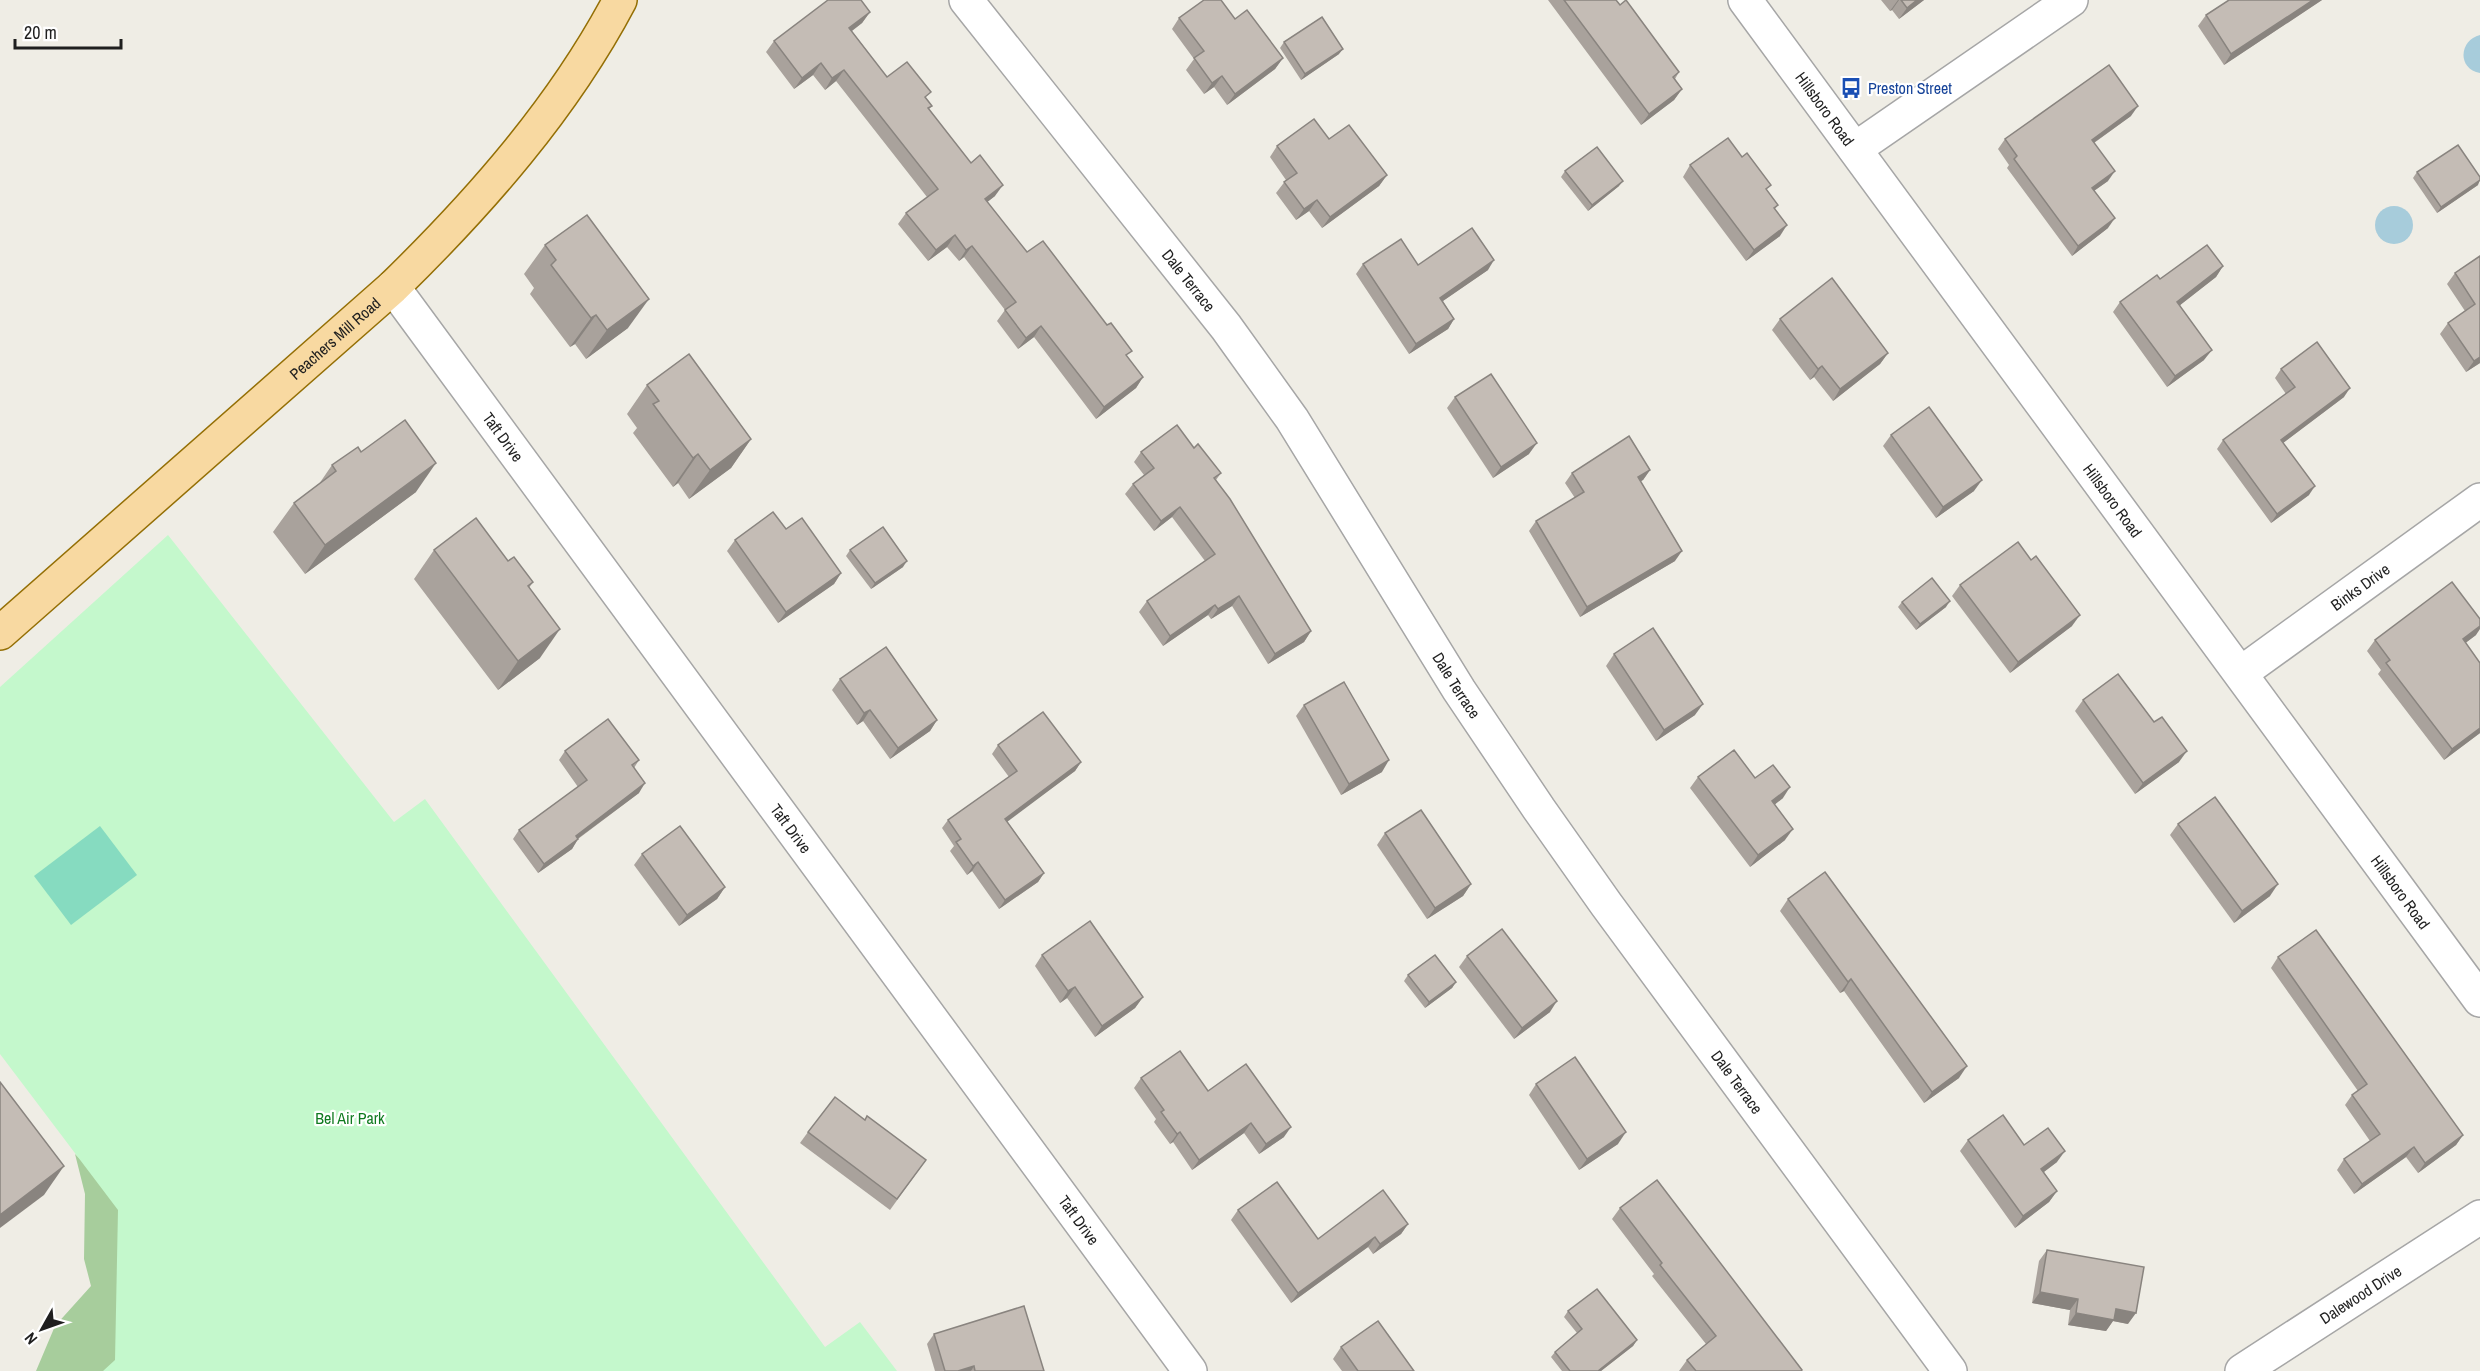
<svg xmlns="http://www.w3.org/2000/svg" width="2480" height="1371" font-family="'Archivo Narrow',sans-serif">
	<rect width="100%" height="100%" fill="#efede5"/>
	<path fill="#a7cd9c" d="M75 1154 297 1371H36L55 1326 91 1286 84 1259 85 1194Z"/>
	<path fill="#c4f8cc" d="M168 535 394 822 425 799 825 1347 860 1322 897 1371H103L115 1360 118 1210 0 1054V687Z"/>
	<path fill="#86dbc0" d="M100 826 137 875 71 925 34 876Z"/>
	<g fill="#a7ccdb">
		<path d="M2480 35V73C2457 69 2459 40 2480 35Z"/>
		<circle cx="2394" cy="225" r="19"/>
	</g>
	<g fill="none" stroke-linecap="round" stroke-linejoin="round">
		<defs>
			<g id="minor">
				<path id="s1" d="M966 0 1226 327 1292 419 1459 690 1539 809 1606 904 1950 1371"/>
				<path id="s2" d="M1745 0 2480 1000"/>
				<path d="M1855 149 2071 0"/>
				<path id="s3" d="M393 287 1190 1371"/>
				<path id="s4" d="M2241 673 2480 500"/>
				<path id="s5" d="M2242 1371 2480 1217"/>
			</g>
			<g id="major">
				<path id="s6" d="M0 633 393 287C480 202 563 108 620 0"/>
			</g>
		</defs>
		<use href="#minor" stroke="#a6a6a6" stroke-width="36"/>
		<use href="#major" stroke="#946f05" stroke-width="36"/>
		<use href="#minor" stroke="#fff" stroke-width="33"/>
		<use href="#major" stroke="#f8d9a1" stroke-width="33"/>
	</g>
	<g fill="#a9a29c">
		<path d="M1548 0H1616L1679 72 1675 79 1682 89 1674 100 1641 125Z"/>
		<path d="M1881 0H1924L1899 19 1892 10 1890 11Z"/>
		<path d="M2229 0H2322L2224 65 2198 26 2206 15Z"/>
		<path d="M870 12 862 23 852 31 887 77 927 99 932 106 929 109 995 196 987 202 1027 252 1127 357 1143 377 1136 388 1096 419 1034 337 1018 349 997 321 1005 310 964 257 959 261 947 247 928 261 898 224 906 213 927 197 836 81 825 90 813 75 794 89 766 52 774 41Z"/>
		<path d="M1179 18 1235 19 1283 58 1275 69 1227 105 1214 87 1204 94 1186 70 1194 59 1172 29Z"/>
		<path d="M1284 42 1339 54 1301 80 1280 48Z"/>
		<path d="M2131 116 2094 143 2108 181 2094 191 2108 228 2072 256 2007 168 2009 165 1998 149 2005 139Z"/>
		<path d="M1329 139 1387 175 1379 186 1322 228 1309 211 1296 220 1276 193 1286 180 1270 157 1277 146Z"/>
		<path d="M1690 165 1767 191 1778 205 1775 209 1780 236 1746 261 1683 177Z"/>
		<path d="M1565 171 1619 186 1588 211 1561 177Z"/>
		<path d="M2417 172 2478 185 2437 213 2413 178Z"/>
		<path d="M545 245 628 328 586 359 575 344 570 347 530 294 534 288 524 274Z"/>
		<path d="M2480 256V363L2466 372 2440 334 2448 323 2465 311 2447 284 2455 273Z"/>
		<path d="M1363 264 1418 265 1488 270 1443 301 1454 319 1448 329 1409 354 1356 274Z"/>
		<path d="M2223 266 2216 277 2180 305 2204 360 2167 387 2113 312 2120 302 2160 279Z"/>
		<path d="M1780 319 1888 353 1880 364 1833 401 1814 377 1810 380 1772 330Z"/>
		<path d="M2281 369 2344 397 2283 443 2309 495 2271 523 2217 449 2223 440 2286 394 2275 378Z"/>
		<path d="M647 385 751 439 731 468 689 499 678 483 673 487 633 433 637 428 627 414Z"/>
		<path d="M1455 397 1529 454 1493 478 1447 408Z"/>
		<path d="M1891 435 1974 491 1936 518 1883 446Z"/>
		<path d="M1194 448 1221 473 1216 480 1311 631 1304 642 1268 664 1232 606 1211 619 1208 615 1163 646 1139 612 1147 601 1205 561 1172 517 1154 531 1125 494 1133 484 1144 475 1134 462 1141 452Z"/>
		<path d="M332 465 416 492 305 574 273 532 294 503 319 484Z"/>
		<path d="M1650 470 1643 480 1640 481 1675 561 1580 617 1529 531 1536 521 1575 498 1565 483 1572 473Z"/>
		<path d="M786 529 841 573 834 584 778 623 727 551 735 540Z"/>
		<path d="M434 550 508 561 533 582 529 588 540 658 498 690 414 579Z"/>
		<path d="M850 550 903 567 871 589 846 556Z"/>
		<path d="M1960 585 2072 626 2010 673 1952 596Z"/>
		<path d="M1902 602 1946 607 1916 630 1898 607Z"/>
		<path d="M2476 635 2465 643 2480 663V733L2444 760 2378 674 2381 670 2367 651 2375 640Z"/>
		<path d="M1614 654 1695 715 1656 741 1606 666Z"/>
		<path d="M840 679 937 720 930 731 890 759 863 721 857 725 832 690Z"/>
		<path d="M2083 700 2179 762 2135 794 2075 711Z"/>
		<path d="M1304 705 1382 772 1341 795 1296 716Z"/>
		<path d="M998 745 1081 762 1075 771 1007 821 1044 873 1038 882 999 909 972 871 967 875 950 851 954 846 942 828 948 820 1009 777 992 754Z"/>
		<path d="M565 751 639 760 634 768 639 793 578 839 572 849 538 873 513 839 519 830 578 787 559 760Z"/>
		<path d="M1698 777 1755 778 1783 798 1774 805 1785 840 1750 867 1690 788Z"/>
		<path d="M2178 824 2270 896 2234 923 2170 835Z"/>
		<path d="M1385 833 1471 884 1463 896 1427 919 1377 845Z"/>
		<path d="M642 854 725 887 717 899 679 926 634 865Z"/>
		<path d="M1788 899 1959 1078 1924 1103 1844 991 1840 993 1780 911Z"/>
		<path d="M1042 955 1143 997 1135 1008 1095 1037 1067 998 1060 1003 1035 966Z"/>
		<path d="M1467 956 1550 1012 1514 1039 1459 967Z"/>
		<path d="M2278 957 2463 1135 2456 1145 2418 1173 2406 1157 2354 1194 2337 1170 2344 1159 2370 1141 2345 1105 2352 1095 2358 1091 2271 968Z"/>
		<path d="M1408 975 1456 982 1452 988 1425 1008 1404 981Z"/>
		<path d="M1141 1078 1208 1091 1284 1137 1259 1154 1244 1133 1192 1170 1173 1142 1170 1144 1154 1122 1156 1119 1134 1088Z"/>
		<path d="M1536 1084 1618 1144 1579 1170 1529 1095Z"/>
		<path d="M865 1120 926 1160 890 1210 800 1143 808 1132Z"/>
		<path d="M1968 1140 2024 1145 2057 1162 2044 1172 2057 1191 2049 1202 2015 1228 1960 1151Z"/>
		<path d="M1620 1208 1801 1371H1679L1687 1360 1706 1344 1652 1276 1654 1274 1612 1219Z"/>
		<path d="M1238 1210 1318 1239 1408 1224 1401 1234 1373 1254 1368 1247 1291 1303 1231 1220Z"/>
		<path d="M2047 1250 2128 1324 2113 1321 2106 1331 2068 1325 2070 1310 2032 1303 2039 1261Z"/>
		<path d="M1568 1311 1637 1340 1633 1346 1601 1371H1562L1551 1357 1555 1352 1577 1333 1564 1317Z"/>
		<path d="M934 1334 1044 1371H935L927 1344Z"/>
		<path d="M1341 1347 1414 1371H1342L1333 1359Z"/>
	</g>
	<g fill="#89847f">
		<path d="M1898 0H1899L1892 10 1890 11Z"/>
		<path d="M1917 0H1924L1899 19 1907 8Z"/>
		<path d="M2313 0H2322L2224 65 2231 54Z"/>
		<path d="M870 12 862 23 841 39 849 28Z"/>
		<path d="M1343 49 1339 54 1301 80 1305 74Z"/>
		<path d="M1283 58 1275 69 1227 105 1235 94Z"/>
		<path d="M821 63 813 75 794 89 802 78Z"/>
		<path d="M844 70 836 81 825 90 832 78Z"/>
		<path d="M1222 76 1214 87 1204 94 1212 83Z"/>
		<path d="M1682 89 1674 100 1641 125 1649 114Z"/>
		<path d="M2138 106 2131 116 2085 149 2092 140Z"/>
		<path d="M2115 171 2108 181 2085 197 2092 188Z"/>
		<path d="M1387 175 1379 186 1322 228 1330 217Z"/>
		<path d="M2480 180 2478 185 2437 213 2441 207Z"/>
		<path d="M1623 181 1619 186 1588 211 1592 205Z"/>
		<path d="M1003 185 995 196 977 210 985 199Z"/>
		<path d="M1317 200 1309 211 1296 220 1304 209Z"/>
		<path d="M2115 218 2108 228 2072 256 2078 246Z"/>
		<path d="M1787 225 1780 236 1746 261 1754 250Z"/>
		<path d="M955 235 947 247 928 261 936 250Z"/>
		<path d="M972 246 964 257 959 261 966 250Z"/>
		<path d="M1494 260 1488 270 1434 307 1440 298Z"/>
		<path d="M2223 266 2216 277 2170 313 2177 302Z"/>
		<path d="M649 299 628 328 586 359 607 330Z"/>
		<path d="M596 315 575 344 570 347 591 318Z"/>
		<path d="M1454 319 1448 329 1409 354 1416 344Z"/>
		<path d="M1041 326 1034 337 1018 349 1026 338Z"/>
		<path d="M2212 350 2204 360 2167 387 2175 376Z"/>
		<path d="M1888 353 1880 364 1833 401 1840 389Z"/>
		<path d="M2480 357V363L2466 372 2474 361Z"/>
		<path d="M1822 366 1814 377 1810 380 1818 369Z"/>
		<path d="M1143 377 1136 388 1096 419 1104 407Z"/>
		<path d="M2350 388 2344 397 2275 449 2281 440Z"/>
		<path d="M751 439 731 468 689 499 710 470Z"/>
		<path d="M1537 443 1529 454 1493 478 1501 467Z"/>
		<path d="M698 454 678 483 673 487 693 458Z"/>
		<path d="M436 463 416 492 305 574 325 545Z"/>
		<path d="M1650 470 1643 480 1631 487 1638 477Z"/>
		<path d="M1982 480 1974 491 1936 518 1943 507Z"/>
		<path d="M2315 486 2309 495 2271 523 2277 514Z"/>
		<path d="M1180 507 1172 517 1154 531 1161 521Z"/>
		<path d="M1682 551 1675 561 1580 617 1587 607Z"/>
		<path d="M907 561 903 567 871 589 875 583Z"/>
		<path d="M841 573 834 584 778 623 786 612Z"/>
		<path d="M1239 596 1232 606 1211 619 1218 609Z"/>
		<path d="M1950 601 1946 607 1916 630 1920 624Z"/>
		<path d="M1215 605 1208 615 1163 646 1170 636Z"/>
		<path d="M2080 615 2072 626 2010 673 2018 662Z"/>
		<path d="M2480 626V629L2476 635 2455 651 2463 639Z"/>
		<path d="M560 629 540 658 498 690 518 661Z"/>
		<path d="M1311 631 1304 642 1268 664 1275 654Z"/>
		<path d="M1703 704 1695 715 1656 741 1664 730Z"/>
		<path d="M870 710 863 721 857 725 864 713Z"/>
		<path d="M937 720 930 731 890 759 898 748Z"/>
		<path d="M2480 728V733L2444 760 2452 749Z"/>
		<path d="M2187 751 2179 762 2135 794 2143 783Z"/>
		<path d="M1389 760 1382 772 1341 795 1349 784Z"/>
		<path d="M1081 762 1075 771 999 828 1005 819Z"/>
		<path d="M645 783 639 793 569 845 576 836Z"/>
		<path d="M1790 787 1783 798 1764 813 1772 801Z"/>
		<path d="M1793 829 1785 840 1750 867 1758 855Z"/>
		<path d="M578 839 572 849 538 873 544 864Z"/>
		<path d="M978 862 972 871 967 875 973 866Z"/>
		<path d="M1044 873 1038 882 999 909 1005 900Z"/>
		<path d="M1471 884 1463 896 1427 919 1435 908Z"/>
		<path d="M2278 884 2270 896 2234 923 2242 911Z"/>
		<path d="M725 887 717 899 679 926 687 915Z"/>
		<path d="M1851 979 1844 991 1840 993 1848 982Z"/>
		<path d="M1456 982 1452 988 1425 1008 1429 1002Z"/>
		<path d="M1075 987 1067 998 1060 1003 1068 991Z"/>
		<path d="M1143 997 1135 1008 1095 1037 1102 1026Z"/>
		<path d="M1557 1001 1550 1012 1514 1039 1522 1028Z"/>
		<path d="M1967 1066 1959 1078 1924 1103 1932 1092Z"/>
		<path d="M1251 1123 1244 1133 1192 1170 1199 1160Z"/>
		<path d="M1291 1127 1284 1137 1259 1154 1266 1144Z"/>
		<path d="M1180 1132 1173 1142 1170 1144 1177 1134Z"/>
		<path d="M1626 1132 1618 1144 1579 1170 1587 1159Z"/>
		<path d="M2463 1135 2456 1145 2418 1173 2425 1163Z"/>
		<path d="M2414 1147 2406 1157 2354 1194 2362 1184Z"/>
		<path d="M2065 1151 2057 1162 2033 1180 2041 1169Z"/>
		<path d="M64 1166 44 1195 0 1228V1215Z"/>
		<path d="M2057 1191 2049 1202 2015 1228 2023 1216Z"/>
		<path d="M1408 1224 1401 1234 1373 1254 1380 1244Z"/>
		<path d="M1375 1237 1368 1247 1291 1303 1298 1293Z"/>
		<path d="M2040 1292 2078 1299 2070 1310 2032 1303Z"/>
		<path d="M2116 1309 2136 1313 2128 1324 2113 1321 2106 1331 2068 1325 2076 1313Z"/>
		<path d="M1637 1340 1633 1346 1601 1371H1598Z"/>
		<path d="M974 1366 971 1371H958Z"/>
	</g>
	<g fill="#c4bcb5" stroke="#89847f" stroke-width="1.5">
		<path d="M828 0H861L870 12 849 28 887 77 907 62 931 92 925 97 932 106 928 108 971 163 980 155 1003 185 985 199 1027 252 1043 241 1107 325 1111 323 1132 351 1126 355 1143 377 1104 407 1041 326 1026 338 1005 310 1016 302 972 246 966 250 955 235 936 250 906 213 938 189 844 70 832 78 821 63 802 78 774 41Z"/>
		<path d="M1204 0H1221L1235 19 1247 10 1283 58 1235 94 1222 76 1212 83 1194 58 1204 51 1179 18Z"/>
		<path d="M1564 0H1616L1620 5 1626 0 1679 72 1673 77 1682 89 1649 114Z"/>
		<path d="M1901 0H1917L1907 8Z"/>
		<path d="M2229 0H2313L2231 54 2206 15Z"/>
		<path d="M1322 17 1343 49 1305 74 1284 42Z"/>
		<path d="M2109 65 2138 106 2092 140 2115 171 2092 188 2115 218 2078 246 2014 159 2017 156 2005 139Z"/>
		<path d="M1314 119 1329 139 1349 125 1387 175 1330 217 1317 200 1304 209 1284 182 1297 173 1277 146Z"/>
		<path d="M1728 138 1742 157 1747 153 1771 185 1766 189 1778 205 1774 208 1787 225 1754 250 1690 165Z"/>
		<path d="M2458 145 2480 177V180L2441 207 2417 172Z"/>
		<path d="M1597 147 1623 181 1592 205 1565 171Z"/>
		<path d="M587 215 649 299 607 330 596 315 591 318 551 265 556 260 545 245Z"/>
		<path d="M1472 228 1494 260 1440 298 1454 319 1416 344 1363 264 1401 239 1418 265Z"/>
		<path d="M2207 245 2223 266 2177 302 2212 350 2175 376 2120 302 2157 275 2160 279Z"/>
		<path d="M2480 256V357L2474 361 2448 323 2475 304 2455 273Z"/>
		<path d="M1832 278 1888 353 1840 389 1822 366 1818 369 1780 319Z"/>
		<path d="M2317 342 2350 388 2281 440 2315 486 2277 514 2223 440 2295 387 2281 369Z"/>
		<path d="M689 354 751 439 710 470 698 454 693 458 664 419 653 404 659 401 647 385Z"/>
		<path d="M1491 374 1537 443 1501 467 1455 397Z"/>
		<path d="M1929 407 1982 480 1943 507 1891 435Z"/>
		<path d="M405 420 436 463 325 545 294 503 336 471 332 465 358 447 361 452Z"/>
		<path d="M1177 425 1194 448 1198 444 1221 473 1214 478 1230 499 1311 631 1275 654 1239 596 1218 609 1215 605 1170 636 1147 601 1215 554 1180 507 1161 521 1133 484 1154 468 1141 452Z"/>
		<path d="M1629 436 1650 470 1638 477 1682 551 1587 607 1536 521 1584 492 1572 473Z"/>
		<path d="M773 512 786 529 802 518 841 573 786 612 735 540Z"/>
		<path d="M476 518 508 561 514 557 533 582 528 586 560 629 518 661 434 550Z"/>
		<path d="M883 527 907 561 875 583 850 550Z"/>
		<path d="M2018 542 2031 560 2036 556 2080 615 2018 662 1960 585Z"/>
		<path d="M1932 578 1950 601 1920 624 1902 602Z"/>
		<path d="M2452 582 2480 619V626L2463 639 2480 663V728L2452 749 2386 663 2390 660 2375 640Z"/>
		<path d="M1653 628 1703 704 1664 730 1614 654Z"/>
		<path d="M886 647 937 720 898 748 870 710 864 713 840 679Z"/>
		<path d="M2118 674 2154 722 2162 717 2187 751 2143 783 2083 700Z"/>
		<path d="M1344 682 1389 760 1349 784 1304 705Z"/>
		<path d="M1043 712 1081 762 1005 819 1044 873 1005 900 978 862 973 866 956 842 961 839 948 820 1017 771 998 745Z"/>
		<path d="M608 719 639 760 632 765 645 783 576 836 578 839 544 864 519 830 587 780 565 751Z"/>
		<path d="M1734 750 1755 778 1773 765 1790 787 1772 801 1793 829 1758 855 1698 777Z"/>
		<path d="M2215 797 2278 884 2242 911 2178 824Z"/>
		<path d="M1421 810 1471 884 1435 908 1385 833Z"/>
		<path d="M680 826 725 887 687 915 642 854Z"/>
		<path d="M1825 872 1967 1066 1932 1092 1851 979 1848 982 1788 899Z"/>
		<path d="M1090 921 1143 997 1102 1026 1075 987 1068 991 1042 955Z"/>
		<path d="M1502 929 1557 1001 1522 1028 1467 956Z"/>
		<path d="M2316 930 2463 1135 2425 1163 2414 1147 2362 1184 2344 1159 2380 1134 2352 1095 2367 1084 2278 957Z"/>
		<path d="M1435 955 1456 982 1429 1002 1408 975Z"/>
		<path d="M1180 1051 1208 1091 1246 1064 1291 1127 1266 1144 1251 1123 1199 1160 1180 1132 1177 1134 1161 1112 1164 1110 1141 1078Z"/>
		<path d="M1575 1057 1626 1132 1587 1159 1536 1084Z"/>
		<path d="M0 1082 64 1166 0 1215Z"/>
		<path d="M835 1097 865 1120 867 1116 926 1160 897 1199 808 1132Z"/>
		<path d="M2003 1115 2024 1145 2048 1128 2065 1151 2041 1169 2057 1191 2023 1216 1968 1140Z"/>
		<path d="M1657 1180 1802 1370 1801 1371H1696L1687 1360 1716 1336 1660 1265 1662 1263 1620 1208Z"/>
		<path d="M1277 1182 1318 1239 1383 1190 1408 1224 1380 1244 1375 1237 1298 1293 1238 1210Z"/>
		<path d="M2047 1250 2144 1267 2136 1313 2116 1309 2114 1320 2076 1313 2078 1299 2040 1292Z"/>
		<path d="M1597 1289 1637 1340 1598 1371H1570L1555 1352 1582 1329 1568 1311Z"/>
		<path d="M1024 1306 1044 1371H975L974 1366 958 1371H945L934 1334Z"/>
		<path d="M1378 1321 1414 1371H1358L1341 1347Z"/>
	</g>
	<defs>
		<symbol id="bus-bare" viewBox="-9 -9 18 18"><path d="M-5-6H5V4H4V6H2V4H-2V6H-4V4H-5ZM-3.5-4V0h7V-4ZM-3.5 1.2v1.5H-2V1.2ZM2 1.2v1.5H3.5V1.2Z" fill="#1a4fb4" stroke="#fff" stroke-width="2.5" paint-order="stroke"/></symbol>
	</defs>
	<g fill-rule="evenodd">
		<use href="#bus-bare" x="1836" y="73" width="30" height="30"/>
	</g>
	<g text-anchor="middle" stroke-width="4.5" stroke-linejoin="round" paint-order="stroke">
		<g font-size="16" fill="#164399" stroke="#fff" text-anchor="start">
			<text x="1868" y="94">Preston Street</text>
		</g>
		<g font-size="16" fill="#1f1f1f" stroke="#fff">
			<text dy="6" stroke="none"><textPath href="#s2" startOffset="135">Hillsboro Road</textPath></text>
			<text dy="6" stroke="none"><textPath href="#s1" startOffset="358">Dale Terrace</textPath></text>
			<text dy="6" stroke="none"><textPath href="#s6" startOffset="446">Peachers Mill Road</textPath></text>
			<text dy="6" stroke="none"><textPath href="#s3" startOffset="186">Taft Drive</textPath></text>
			<text dy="6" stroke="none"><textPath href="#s2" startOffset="621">Hillsboro Road</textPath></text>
			<text dy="6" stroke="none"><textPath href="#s4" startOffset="147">Binks Drive</textPath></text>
			<text dy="6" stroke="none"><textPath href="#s1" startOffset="844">Dale Terrace</textPath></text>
			<text dy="6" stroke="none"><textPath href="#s3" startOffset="672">Taft Drive</textPath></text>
			<text dy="6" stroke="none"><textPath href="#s2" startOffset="1107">Hillsboro Road</textPath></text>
			<text dy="6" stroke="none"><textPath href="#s1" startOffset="1330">Dale Terrace</textPath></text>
			<text dy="6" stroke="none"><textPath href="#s3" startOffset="1158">Taft Drive</textPath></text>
			<text dy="6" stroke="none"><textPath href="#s5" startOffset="141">Dalewood Drive</textPath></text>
		</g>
		<g font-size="16" fill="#107a20" stroke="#fff">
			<text x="350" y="1124">Bel Air Park</text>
		</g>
	</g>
	<g transform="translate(42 1329) rotate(230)" stroke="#ffffff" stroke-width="4.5" paint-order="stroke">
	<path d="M0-4.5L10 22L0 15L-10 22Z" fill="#1f1f1f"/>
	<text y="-9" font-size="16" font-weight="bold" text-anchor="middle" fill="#1f1f1f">N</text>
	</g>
	<path d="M15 39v9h106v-9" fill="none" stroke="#1f1f1f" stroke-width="3"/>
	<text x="24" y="39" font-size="18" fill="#1f1f1f" stroke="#ffffff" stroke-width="4.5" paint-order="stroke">20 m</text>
</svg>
